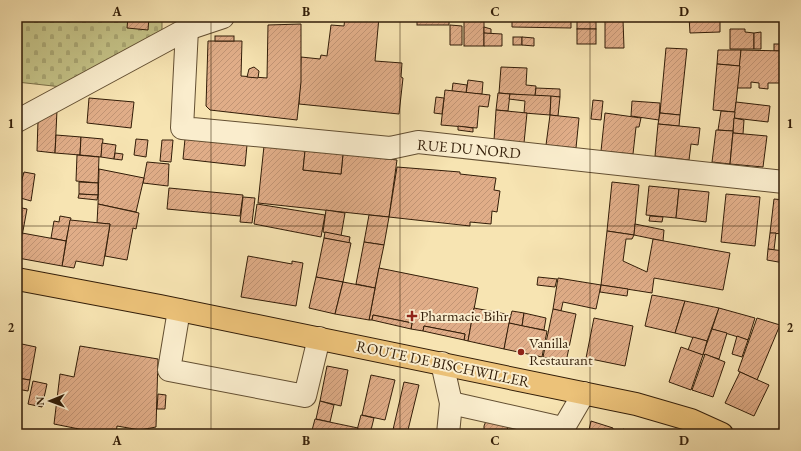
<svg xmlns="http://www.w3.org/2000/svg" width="801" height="451" font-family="'EB Garamond',serif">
	<defs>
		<pattern id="cemetery-stones" width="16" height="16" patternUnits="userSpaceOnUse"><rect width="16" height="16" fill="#c4c287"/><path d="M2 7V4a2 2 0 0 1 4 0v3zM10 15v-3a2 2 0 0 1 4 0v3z" fill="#a9a673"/></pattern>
		<pattern id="building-hatch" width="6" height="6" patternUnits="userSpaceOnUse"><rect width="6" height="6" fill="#e0ad88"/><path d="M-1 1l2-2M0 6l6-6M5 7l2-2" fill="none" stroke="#c19474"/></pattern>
	</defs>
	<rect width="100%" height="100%" fill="#f7e4b2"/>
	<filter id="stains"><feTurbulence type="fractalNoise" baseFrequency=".005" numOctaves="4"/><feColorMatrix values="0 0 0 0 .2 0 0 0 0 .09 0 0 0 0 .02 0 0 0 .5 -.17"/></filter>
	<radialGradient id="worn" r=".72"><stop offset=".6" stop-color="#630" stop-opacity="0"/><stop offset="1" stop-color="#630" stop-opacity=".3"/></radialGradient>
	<path fill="url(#cemetery-stones)" stroke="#7b7048" d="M17 17H162V30L62 87 17 82Z"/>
	<g fill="url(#building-hatch)" stroke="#321d08">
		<path d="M128 17H149L148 30 127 28Z"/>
		<path d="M345 17H379L375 61 402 63 401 77 403 78 399 114 299 104 301 57 320 59 321 55 327 56 331 25 344 26Z"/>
		<rect x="417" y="17" width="32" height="8"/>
		<rect x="464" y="17" width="20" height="29"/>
		<path d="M512 17H571V28L512 27Z"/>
		<rect x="577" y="17" width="19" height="12"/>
		<path d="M605 17H645V20L605 21Z"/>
		<path d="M689 17H720V32L690 33Z"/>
		<path d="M741 17H784V18L742 20Z"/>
		<path d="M623 20 624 48H605V21Z"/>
		<path d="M301 24V82L297 120 210 110 206 106 208 41H242L241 76 267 78 268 25Z"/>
		<path d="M450 25 462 26V45H450Z"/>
		<path d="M484 27 491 29V34L484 33Z"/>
		<rect x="577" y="29" width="19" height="15"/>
		<path d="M730 29H745V32L754 33V49H730Z"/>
		<path d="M761 32V49H754V33Z"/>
		<path d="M484 33 502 34V46H484Z"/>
		<rect x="215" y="36" width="19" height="5"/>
		<rect x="513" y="37" width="9" height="8"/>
		<path d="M522 37 534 38V46L522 45Z"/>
		<rect x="774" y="44" width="10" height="7"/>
		<path d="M666 48 687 49 680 115 660 113Z"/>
		<path d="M718 50H741L740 66 717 64Z"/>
		<path d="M741 50 784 51V83H768V89L759 88V83L751 82V88H737Z"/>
		<path d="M717 64 740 66 735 112 713 110Z"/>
		<path d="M254 67 259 71 258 78 247 77 249 69Z"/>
		<path d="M501 67 527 68 526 85 536 86 535 96 499 93Z"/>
		<path d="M468 80 483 82 482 94 466 93Z"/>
		<path d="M453 83 467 85 466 93 452 91Z"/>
		<path d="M536 88 560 89V97L535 96Z"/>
		<path d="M445 90 490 95 488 107 479 106 477 128 441 125Z"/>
		<path d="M498 93 510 94 508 111 496 110Z"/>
		<path d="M510 94 551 96 550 115 524 113 525 101 509 99Z"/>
		<path d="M551 96 560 97 558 116 550 115Z"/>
		<path d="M436 97 444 98 442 114 434 113Z"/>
		<path d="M89 98 134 102 131 128 87 123Z"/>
		<path d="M593 100 603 101 601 120 591 119Z"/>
		<path d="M632 101 660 103 659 120 631 116Z"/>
		<path d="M736 102 770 106 768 122 734 118Z"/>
		<path d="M57 110 55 153 37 151 38 121Z"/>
		<path d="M496 110 527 113 524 143 494 140Z"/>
		<path d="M721 111 735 112 733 131 718 130Z"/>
		<path d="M605 113 641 118 639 127H636L633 154 601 151Z"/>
		<path d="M660 113 680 115 679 126 658 124Z"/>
		<path d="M550 115 579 118 576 148 546 145Z"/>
		<path d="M734 118 744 120 743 134 733 133Z"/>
		<path d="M658 124 700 128 698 145 691 144 689 160 655 156Z"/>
		<path d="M458 126 473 128V132L458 130Z"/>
		<path d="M716 130 733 131 730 164 712 162Z"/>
		<path d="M733 133 767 136 763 167 730 164Z"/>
		<path d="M56 135 81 137 80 155 55 153Z"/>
		<path d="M81 137 103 139 101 157 80 155Z"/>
		<path d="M136 139 148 140 146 157 134 155Z"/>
		<path d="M185 139 247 145 245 166 183 159Z"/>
		<path d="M162 140H173L171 162 160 161Z"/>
		<path d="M102 143 116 145 114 159 101 157Z"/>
		<path d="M264 146 305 151 303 170 341 174 343 154 397 160 389 217 258 203Z"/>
		<path d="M305 151 343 154 341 174 303 170Z"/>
		<path d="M115 153 123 154 122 160 114 159Z"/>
		<path d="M77 155 99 157 98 183 76 181Z"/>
		<path d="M147 162 169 164 168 186 143 183Z"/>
		<path d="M397 167 460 172V174L496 178 494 190 500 191 497 212 492 211 491 224 470 222V226L389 217Z"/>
		<path d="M99 169 144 178 136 212 98 204Z"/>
		<path d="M24 172 35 174 31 201 17 197Z"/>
		<path d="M79 182 98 183V195L79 194Z"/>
		<path d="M612 182 639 185 634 235 607 231Z"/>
		<path d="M649 186 679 189 676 218 646 215Z"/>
		<path d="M169 188 243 195 240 216 167 209Z"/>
		<path d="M679 189 709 192 706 222 676 218Z"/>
		<path d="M79 194 98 195 97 200 78 198Z"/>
		<path d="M726 194 760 197 755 246 721 242Z"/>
		<path d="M243 197 255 198 252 223 240 222Z"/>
		<path d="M774 199 784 200V234L770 233Z"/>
		<path d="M98 204 139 213 136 229 133 228 127 260 105 256 110 224 97 223Z"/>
		<path d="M257 204 325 215 321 237 254 224Z"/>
		<path d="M17 207 27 209 18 258H17Z"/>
		<path d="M326 210 345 213 341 236 323 232Z"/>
		<path d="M369 215 389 217 384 245 364 242Z"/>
		<path d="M60 216 71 218 66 241 51 238 54 221 59 222Z"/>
		<path d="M650 216 663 217 662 222 649 221Z"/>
		<path d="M70 220 110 224 103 266 76 261 74 268 62 266Z"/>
		<path d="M635 224 664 230 663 241 634 235Z"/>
		<path d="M607 231 634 235 632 239H626L623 261 647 272 653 239 730 253 723 290 654 278 652 293 601 285Z"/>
		<path d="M325 232 350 237 349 243 324 238Z"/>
		<path d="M22 233 66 241 62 266 18 258Z"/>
		<path d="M770 233H776L774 250 768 249Z"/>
		<path d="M324 238 351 243 343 282 316 277Z"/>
		<path d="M364 242 384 245 375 288 356 284Z"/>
		<path d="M768 249 784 251V263L767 260Z"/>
		<path d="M248 256 292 264V261L303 263 296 306 241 297Z"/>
		<path d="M379 268 478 288 468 341 464 340 465 334 424 326 423 331 411 329 412 323 373 315 372 320H369Z"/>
		<path d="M316 277 343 282 335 314 309 308Z"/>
		<path d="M538 277 557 279 555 287 537 285Z"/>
		<path d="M558 278 601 285 596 309 563 302 561 311 553 309Z"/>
		<path d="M343 282 375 288 369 320 335 314Z"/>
		<path d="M601 285 628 289 627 296 600 292Z"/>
		<path d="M652 295 685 301 675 333 645 326Z"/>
		<path d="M685 301 719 308 707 341 675 333Z"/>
		<path d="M474 308 511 315 504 349 468 341Z"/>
		<path d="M719 308 755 318 748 340 712 329Z"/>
		<path d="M553 309 576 314 566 362 543 357Z"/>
		<path d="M512 311 524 313 522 326 509 323Z"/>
		<path d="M524 313 546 318 544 330 522 326Z"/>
		<path d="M373 315 412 323 411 329 372 320Z"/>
		<path d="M594 318 633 326 625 366 586 358Z"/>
		<path d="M757 318 780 325 757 380 738 371Z"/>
		<path d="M509 323 547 331 542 357 504 349Z"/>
		<path d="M424 326 465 334 464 340 423 331Z"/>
		<path d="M712 329 727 333 719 359 703 354Z"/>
		<path d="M737 336 748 340 742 357 732 354Z"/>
		<path d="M693 337 707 341 703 355 688 350Z"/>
		<path d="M17 343 36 347 30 380 17 378Z"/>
		<path d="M80 346 158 359 156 427 140 430 117 426 116 434H84V430L54 424 60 374 74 377Z"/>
		<path d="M681 347 703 355 691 390 669 382Z"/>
		<path d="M705 354 725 362 713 397 692 390Z"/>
		<path d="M327 366 348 370 341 406 320 401Z"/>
		<path d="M740 372 769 385 754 416 725 403Z"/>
		<path d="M371 375 395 380 385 420 362 415Z"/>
		<path d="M17 378 30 380 28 391 17 389Z"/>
		<path d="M33 381 47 384 42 407 28 404Z"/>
		<path d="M404 382 419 385 407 434H392Z"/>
		<path d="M158 394 166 395 165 409H157Z"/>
		<path d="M320 401 334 405 330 422 316 419Z"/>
		<path d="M361 415 374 418 370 434H356Z"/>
		<path d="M784 417V430L779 428Z"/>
		<path d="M315 419 358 428 356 434H311Z"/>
		<path d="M486 421 507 424 508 434H484V426Z"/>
		<path d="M591 421 613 428 612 434H588Z"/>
		<path d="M518 426 538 432V434H513Z"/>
		<path d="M623 429 634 433 639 434H622Z"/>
	</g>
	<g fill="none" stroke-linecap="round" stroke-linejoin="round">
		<defs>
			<g id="minor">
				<path d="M187 29 182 128 390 148 418 142 784 182"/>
				<path d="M17 121 187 29 223 17"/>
				<path d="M179 310 169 370 305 396 319 338"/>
				<path d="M442 363 451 403 448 434"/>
				<path d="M451 403 562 428"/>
				<path d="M560 434 584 393"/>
			</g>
			<path id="major" d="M17 279 160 306 636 404 691 420 722 434"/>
		</defs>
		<use href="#minor" stroke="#634f32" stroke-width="24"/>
		<use href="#major" stroke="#321d08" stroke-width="24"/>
		<use href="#minor" stroke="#faedcd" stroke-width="22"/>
		<use href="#major" stroke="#ecc279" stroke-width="22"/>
	</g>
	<path fill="none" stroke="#321d08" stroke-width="1" stroke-opacity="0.55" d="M211 17V434M400 17V434M590 17V434M17 226H784"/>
	<g fill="#8f2418" stroke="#faedcd" stroke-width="1.5">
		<path d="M410 310h4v4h4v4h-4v4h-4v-4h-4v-4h4z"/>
		<circle cx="521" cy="352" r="4"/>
	</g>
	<g text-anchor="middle" stroke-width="4" stroke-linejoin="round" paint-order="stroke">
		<g font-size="15" fill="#321d08" stroke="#faedcd">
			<text transform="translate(469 149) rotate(5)" y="5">RUE DU NORD</text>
			<text transform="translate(443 364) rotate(12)" y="5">ROUTE DE BISCHWILLER</text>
		</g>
		<g font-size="15" fill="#321d08" stroke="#faedcd" text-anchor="start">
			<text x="420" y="321">Pharmacie Bihr</text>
			<text x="529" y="348">Vanilla<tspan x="529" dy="17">Restaurant</tspan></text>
		</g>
	</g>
	<rect width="801" height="451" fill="none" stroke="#f7e4b2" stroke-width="44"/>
	<g transform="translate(50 401) rotate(269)" stroke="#faedcd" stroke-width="3" paint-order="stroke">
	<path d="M0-3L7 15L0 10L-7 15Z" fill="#321d08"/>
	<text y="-6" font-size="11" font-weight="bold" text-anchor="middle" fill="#321d08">N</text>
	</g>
	<rect x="22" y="22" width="757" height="407" fill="none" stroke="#321d08" stroke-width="1.5"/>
	<g font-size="13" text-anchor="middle" font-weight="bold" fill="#321d08">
		<text x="117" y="16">A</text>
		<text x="306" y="16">B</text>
		<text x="495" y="16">C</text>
		<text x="684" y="16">D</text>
		<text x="11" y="128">1</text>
		<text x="790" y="128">1</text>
		<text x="11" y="332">2</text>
		<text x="790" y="332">2</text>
		<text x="117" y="445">A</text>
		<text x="306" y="445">B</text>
		<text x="495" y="445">C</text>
		<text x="684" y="445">D</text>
	</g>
	<rect width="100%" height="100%" filter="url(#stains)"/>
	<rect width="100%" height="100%" fill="url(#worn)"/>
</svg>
